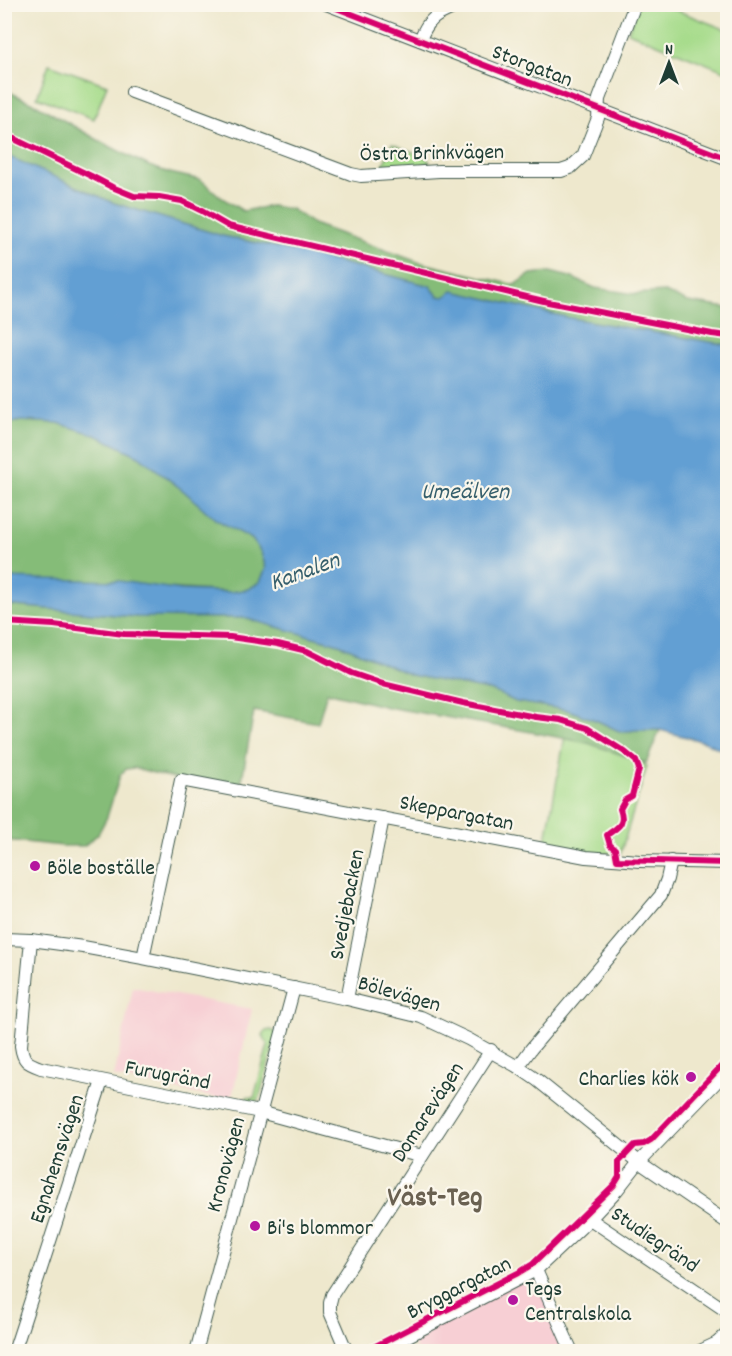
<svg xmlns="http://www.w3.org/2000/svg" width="732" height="1356" font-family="Dekko,sans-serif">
	<rect width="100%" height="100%" fill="#fbf7ec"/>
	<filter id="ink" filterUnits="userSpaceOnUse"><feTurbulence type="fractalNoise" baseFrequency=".0167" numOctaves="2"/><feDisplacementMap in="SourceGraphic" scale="12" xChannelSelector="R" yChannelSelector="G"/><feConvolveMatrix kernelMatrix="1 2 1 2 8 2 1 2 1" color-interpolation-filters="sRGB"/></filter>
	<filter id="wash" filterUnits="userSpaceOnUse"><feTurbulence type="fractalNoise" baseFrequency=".008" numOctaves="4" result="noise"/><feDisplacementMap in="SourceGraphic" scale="24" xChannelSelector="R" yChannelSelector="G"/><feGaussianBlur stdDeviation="1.35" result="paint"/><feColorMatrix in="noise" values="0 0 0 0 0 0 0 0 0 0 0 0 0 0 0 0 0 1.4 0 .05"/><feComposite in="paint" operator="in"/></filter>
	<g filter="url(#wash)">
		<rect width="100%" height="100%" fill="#eee8cd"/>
		<g fill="#f7cfd4">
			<path d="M133 987 252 1009 231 1101 114 1077Z"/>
			<path d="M536 1270 572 1351H417L410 1334Z"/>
		</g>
		<g fill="#a7dc8c" stroke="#638c60" stroke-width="1.5">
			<path d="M638 4 663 5 727 30V72L628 32Z"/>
			<path d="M49 64 107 85 94 119 37 97Z"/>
			<path d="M392 144 426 157 430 163 428 164 382 168Z"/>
			<path d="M567 725 597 736 647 766 620 855 584 852 545 845Z"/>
			<path d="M271 1030 277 1033 259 1099 252 1105 245 1103 247 1097 254 1098 268 1045 263 1035 266 1031Z"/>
		</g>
		<g fill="#85bc78" stroke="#527c56" stroke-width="1.5">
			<path d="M5 90 37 105 105 144 149 166 170 173 201 180 222 198 243 211 271 206 291 209 313 224 418 262 515 285 531 274 550 272 570 277 595 288 635 294 665 292 688 302 727 308V345L570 318 453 291 444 297 438 296 430 286 300 252 223 236 114 203 5 155Z"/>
			<path d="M21 421 58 423 96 435 139 456 185 492 215 519 252 539 261 552 266 569 260 582 249 589 231 592 5 578V424Z"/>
			<path d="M5 605 137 617 244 618 339 644 411 675 493 691 516 702 568 710 598 721 621 732 636 730H660L646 763 588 743 531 732 387 707 327 692 318 723 254 711 240 791 181 780 134 768 126 769 120 775 107 817 98 834 84 846H63L5 840Z"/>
		</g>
		<path fill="#629fd3" stroke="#406e84" stroke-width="1.5" d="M5 155 114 203 223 236 300 252 430 286 438 296 444 297 453 291 570 318 727 345V752L705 742 660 730H636L621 732 598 721 568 710 516 702 493 691 411 675 339 644 244 618 137 617 5 605V578L119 581 182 590 231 592 249 589 260 582 266 568 261 552 252 539 215 519 185 492 139 456 96 435 58 423 21 421 5 424Z"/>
	</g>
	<g filter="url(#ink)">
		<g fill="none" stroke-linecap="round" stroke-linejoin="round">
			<defs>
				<g id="minor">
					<path d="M326 4 728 159"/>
					<path d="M420 40C429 15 440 14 462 4"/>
					<path d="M132 92 351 174 361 176 439 171H561L570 168 583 156 598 118 599 99 635 4"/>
					<path d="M4 939 31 940 83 947 143 958 347 999 421 1017 468 1039 518 1067 537 1080 639 1162 728 1223"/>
					<path d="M31 940 21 1046C23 1061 27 1063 41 1068L260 1112 422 1156"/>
					<path d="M143 958 181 780 586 857 640 861 728 863"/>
					<path d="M347 999 383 818"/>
					<path d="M518 1067 531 1049 661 895 667 879 671 861"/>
					<path d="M590 1219 728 1312"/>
					<path d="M536 1270 572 1352"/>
					<path d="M14 1352 102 1081"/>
					<path d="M196 1352 294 988"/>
					<path d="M347 1352 330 1312V1303L332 1295 491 1050"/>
					<path d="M377 1352 536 1270 590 1219 617 1190 639 1162 728 1070"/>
					<path d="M698 1352 717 1343 728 1333"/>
				</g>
			</defs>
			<use href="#minor" stroke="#3e574b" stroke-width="14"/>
			<use href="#minor" stroke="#fff" stroke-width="12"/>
			<defs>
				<g id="cycleway">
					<path d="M326 4 728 159"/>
					<path d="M4 134 91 176 112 187 134 196 159 197 182 201 200 210 228 226 548 302 712 334 728 336"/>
					<path d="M4 622 54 625 124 634 230 637 278 644 307 651 351 673 383 684 463 703 536 717 561 720 587 728 625 752 636 761 639 769 632 796 625 800 620 809C626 825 617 827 607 835L610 845 615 849 617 860 728 863"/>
					<path d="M364 1352 518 1273 533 1264 614 1185 619 1177V1162L635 1145 644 1144 651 1140 728 1059"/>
				</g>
			</defs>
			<use href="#cycleway" stroke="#fbf7ec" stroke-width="10"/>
			<use href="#cycleway" stroke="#d6006c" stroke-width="6"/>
		</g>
	</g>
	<g fill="#b5179e" stroke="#fbf7ec" stroke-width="2">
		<circle cx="35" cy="866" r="6"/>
		<circle cx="691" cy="1077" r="6"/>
		<circle cx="255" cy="1226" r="6"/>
		<circle cx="513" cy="1300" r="6"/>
	</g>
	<g text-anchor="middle" stroke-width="4.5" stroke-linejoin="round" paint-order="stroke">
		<g font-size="22" fill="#1f3d34" stroke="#fbf7ec">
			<text transform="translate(533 64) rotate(21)" y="8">Storgatan</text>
			<text transform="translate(432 151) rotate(-1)" y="8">Östra Brinkvägen</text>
			<text transform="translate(457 811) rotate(11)" y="8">Skeppargatan</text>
			<text transform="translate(345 904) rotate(-79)" y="8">Svedjebacken</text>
			<text transform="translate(400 992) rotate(16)" y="8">Bölevägen</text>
			<text transform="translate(168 1073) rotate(11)" y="8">Furugränd</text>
			<text transform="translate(426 1111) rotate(-57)" y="8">Domarevägen</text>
			<text transform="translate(55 1158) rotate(-72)" y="8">Egnahemsvägen</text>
			<text transform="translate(224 1164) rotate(-75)" y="8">Kronovägen</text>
			<text transform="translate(656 1238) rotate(34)" y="8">Studiegränd</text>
			<text transform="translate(458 1286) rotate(-27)" y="8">Bryggargatan</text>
		</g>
		<g font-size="22" fill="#1f3d34" stroke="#fbf7ec" text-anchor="start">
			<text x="47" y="874">Böle boställe</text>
			<text x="679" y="1085" text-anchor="end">Charlies kök</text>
			<text x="267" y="1234">Bi's blommor</text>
			<text x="525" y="1295">Tegs<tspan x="525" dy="25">Centralskola</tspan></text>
		</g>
		<g font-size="24" font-style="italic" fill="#365f6c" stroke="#fbf7ec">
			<text x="465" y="498">Umeälven</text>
			<text transform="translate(304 570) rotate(-20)" y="8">Kanalen</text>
		</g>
		<g font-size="28" font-weight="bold" fill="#6a6151" stroke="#fbf7ec">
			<text x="435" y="1205">Väst-Teg</text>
		</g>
	</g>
	<rect width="732" height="1356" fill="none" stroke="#fbf7ec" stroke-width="24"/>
	<g transform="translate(669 63)" stroke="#fbf7ec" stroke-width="4.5" paint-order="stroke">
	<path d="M0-4.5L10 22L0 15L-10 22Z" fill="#1f3d34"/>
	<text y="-9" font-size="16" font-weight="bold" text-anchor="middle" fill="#1f3d34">N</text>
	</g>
</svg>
